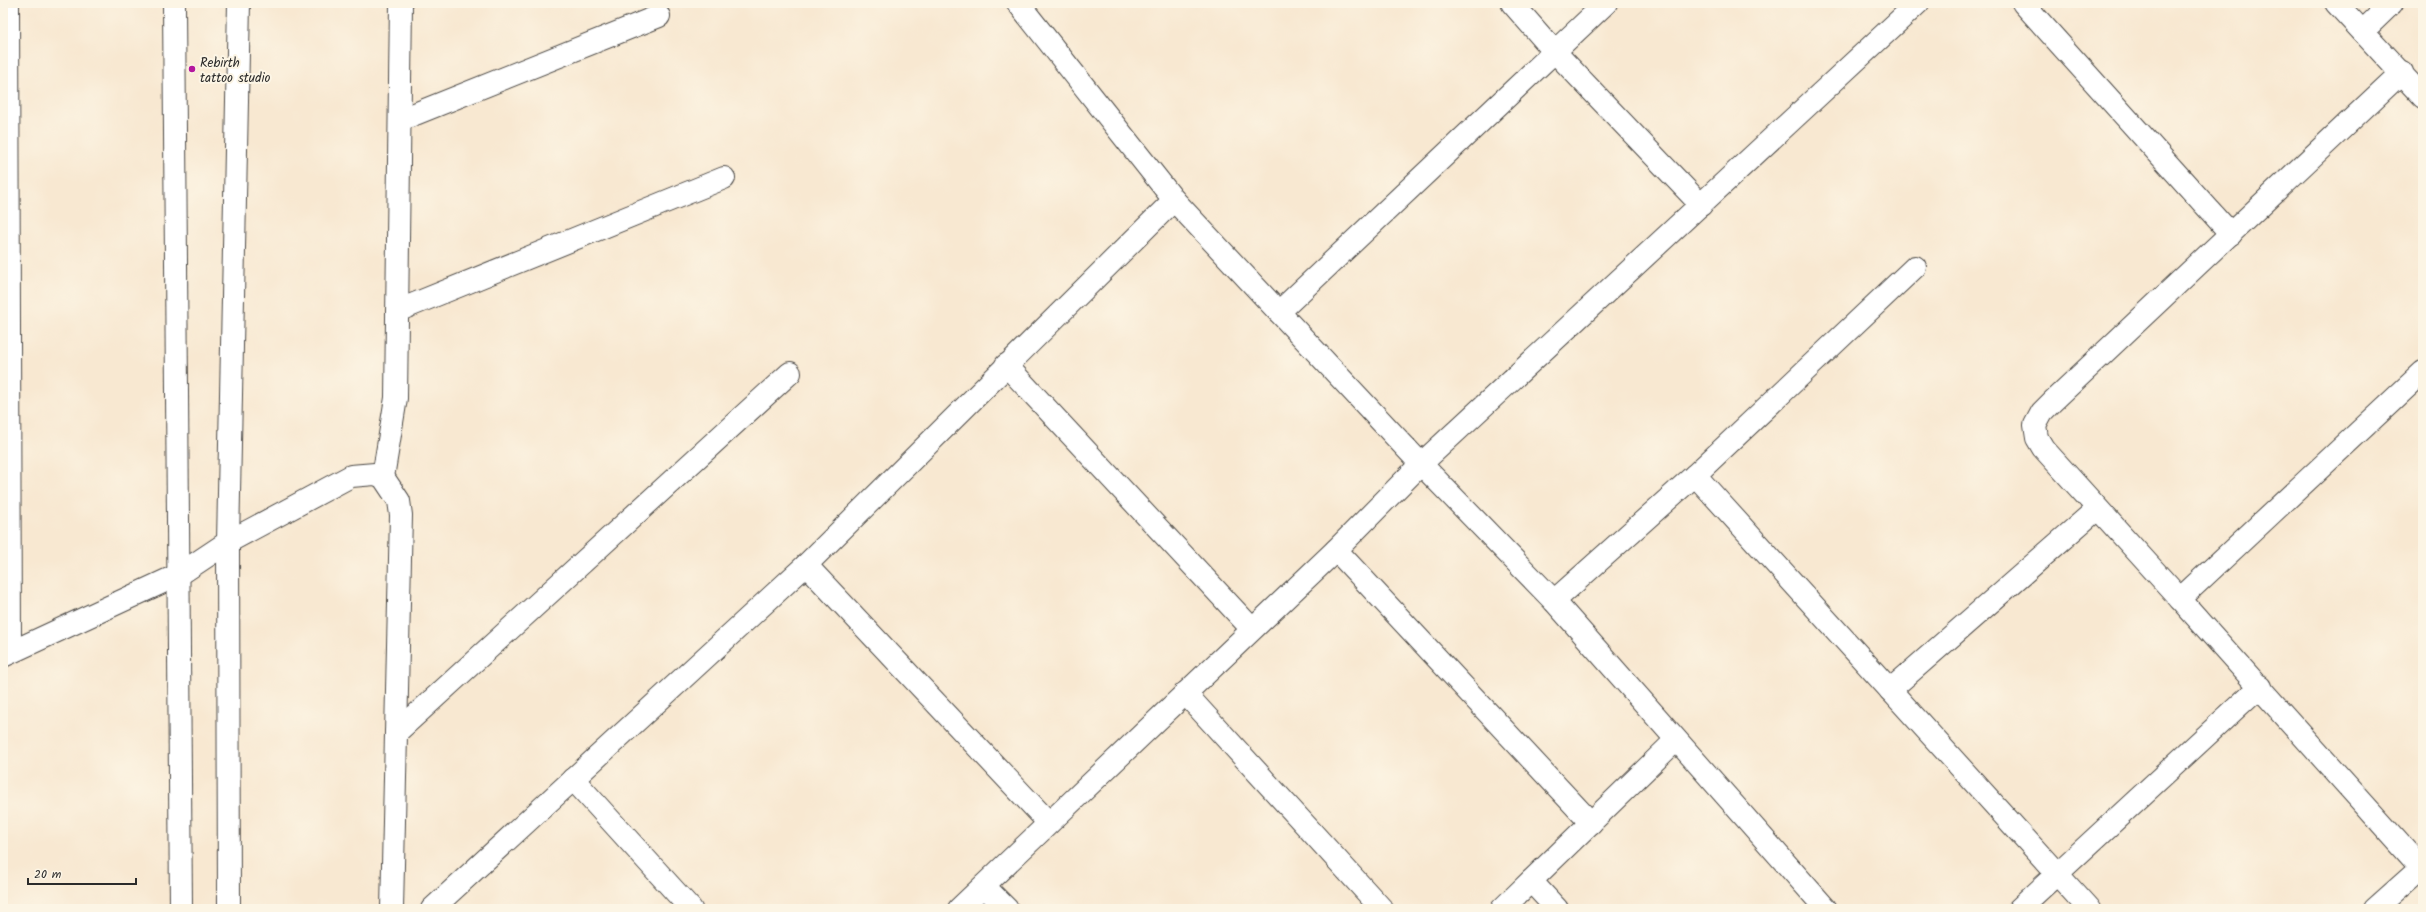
<svg xmlns="http://www.w3.org/2000/svg" width="2426" height="912" font-family="Kalam,sans-serif">
	<rect width="100%" height="100%" fill="#fcf5e5"/>
	<filter id="ink" filterUnits="userSpaceOnUse"><feTurbulence type="fractalNoise" baseFrequency=".025" numOctaves="2"/><feDisplacementMap in="SourceGraphic" scale="8" xChannelSelector="R" yChannelSelector="G"/><feConvolveMatrix kernelMatrix="1 2 1 2 8 2 1 2 1" color-interpolation-filters="sRGB"/></filter>
	<filter id="wash" filterUnits="userSpaceOnUse"><feTurbulence type="fractalNoise" baseFrequency=".012" numOctaves="4" result="noise"/><feDisplacementMap in="SourceGraphic" scale="16" xChannelSelector="R" yChannelSelector="G"/><feGaussianBlur stdDeviation="0.9" result="paint"/><feColorMatrix in="noise" values="0 0 0 0 0 0 0 0 0 0 0 0 0 0 0 0 0 1.4 0 .05"/><feComposite in="paint" operator="in"/></filter>
	<g filter="url(#wash)">
		<rect width="100%" height="100%" fill="#f8e8d1"/>
	</g>
	<g filter="url(#ink)">
		<g fill="none" stroke-linecap="round" stroke-linejoin="round">
			<defs>
				<g id="minor">
					<path d="M8 3 10 651"/>
					<path d="M174 3 181 909"/>
					<path d="M1018 3 1174 200 1421 464 1554 601 1826 909"/>
					<path d="M1512 3 1554 51 1701 205"/>
					<path d="M2023 3 2231 234"/>
					<path d="M2336 3 2423 97"/>
					<path d="M2363 31 2392 3"/>
					<path d="M400 120 659 16"/>
					<path d="M397 311 724 178"/>
					<path d="M1279 312 1606 3"/>
					<path d="M1006 365 1252 629"/>
					<path d="M2423 372 2180 599 2423 870"/>
					<path d="M1695 475 2089 909"/>
					<path d="M383 477 396 398 401 3"/>
					<path d="M1336 550 1591 823"/>
					<path d="M806 565 1049 823"/>
					<path d="M2180 599 2043 448 2037 438 2035 425 2042 412 2053 401 2402 72"/>
					<path d="M1554 601 1695 475 1915 267"/>
					<path d="M3 656 180 574 228 542 351 476 375 474 383 477 399 501 401 515 392 909"/>
					<path d="M1890 690 2097 509"/>
					<path d="M1185 693 1382 909"/>
					<path d="M396 733 790 373"/>
					<path d="M573 779 691 909"/>
					<path d="M1531 881 1557 909"/>
					<path d="M984 886 1007 909"/>
					<path d="M229 909 228 542 239 3"/>
					<path d="M432 909 806 565 1174 200"/>
					<path d="M959 909 1336 550 1421 464 1918 3"/>
					<path d="M1502 909 1675 741"/>
					<path d="M2019 909 2260 686"/>
					<path d="M2375 909 2421 868"/>
				</g>
			</defs>
			<use href="#minor" stroke="#4a4744" stroke-width="24"/>
			<use href="#minor" stroke="#fff" stroke-width="22"/>
		</g>
	</g>
	<circle fill="#b5179e" stroke="#fcf5e5" stroke-width="1.5" cx="192" cy="69" r="4"/>
	<g text-anchor="middle" stroke-width="4" stroke-linejoin="round" paint-order="stroke">
		<g font-size="13" fill="#2b2b2b" stroke="#fcf5e5" text-anchor="start">
			<text x="200" y="67">Rebirth<tspan x="200" dy="15">tattoo studio</tspan></text>
		</g>
	</g>
	<rect width="2426" height="912" fill="none" stroke="#fcf5e5" stroke-width="16"/>
	<path d="M28 878v6h108v-6" fill="none" stroke="#2b2b2b" stroke-width="2"/>
	<text x="34" y="878" font-size="12" fill="#2b2b2b" stroke="#fcf5e5" stroke-width="3" paint-order="stroke">20 m</text>
</svg>
